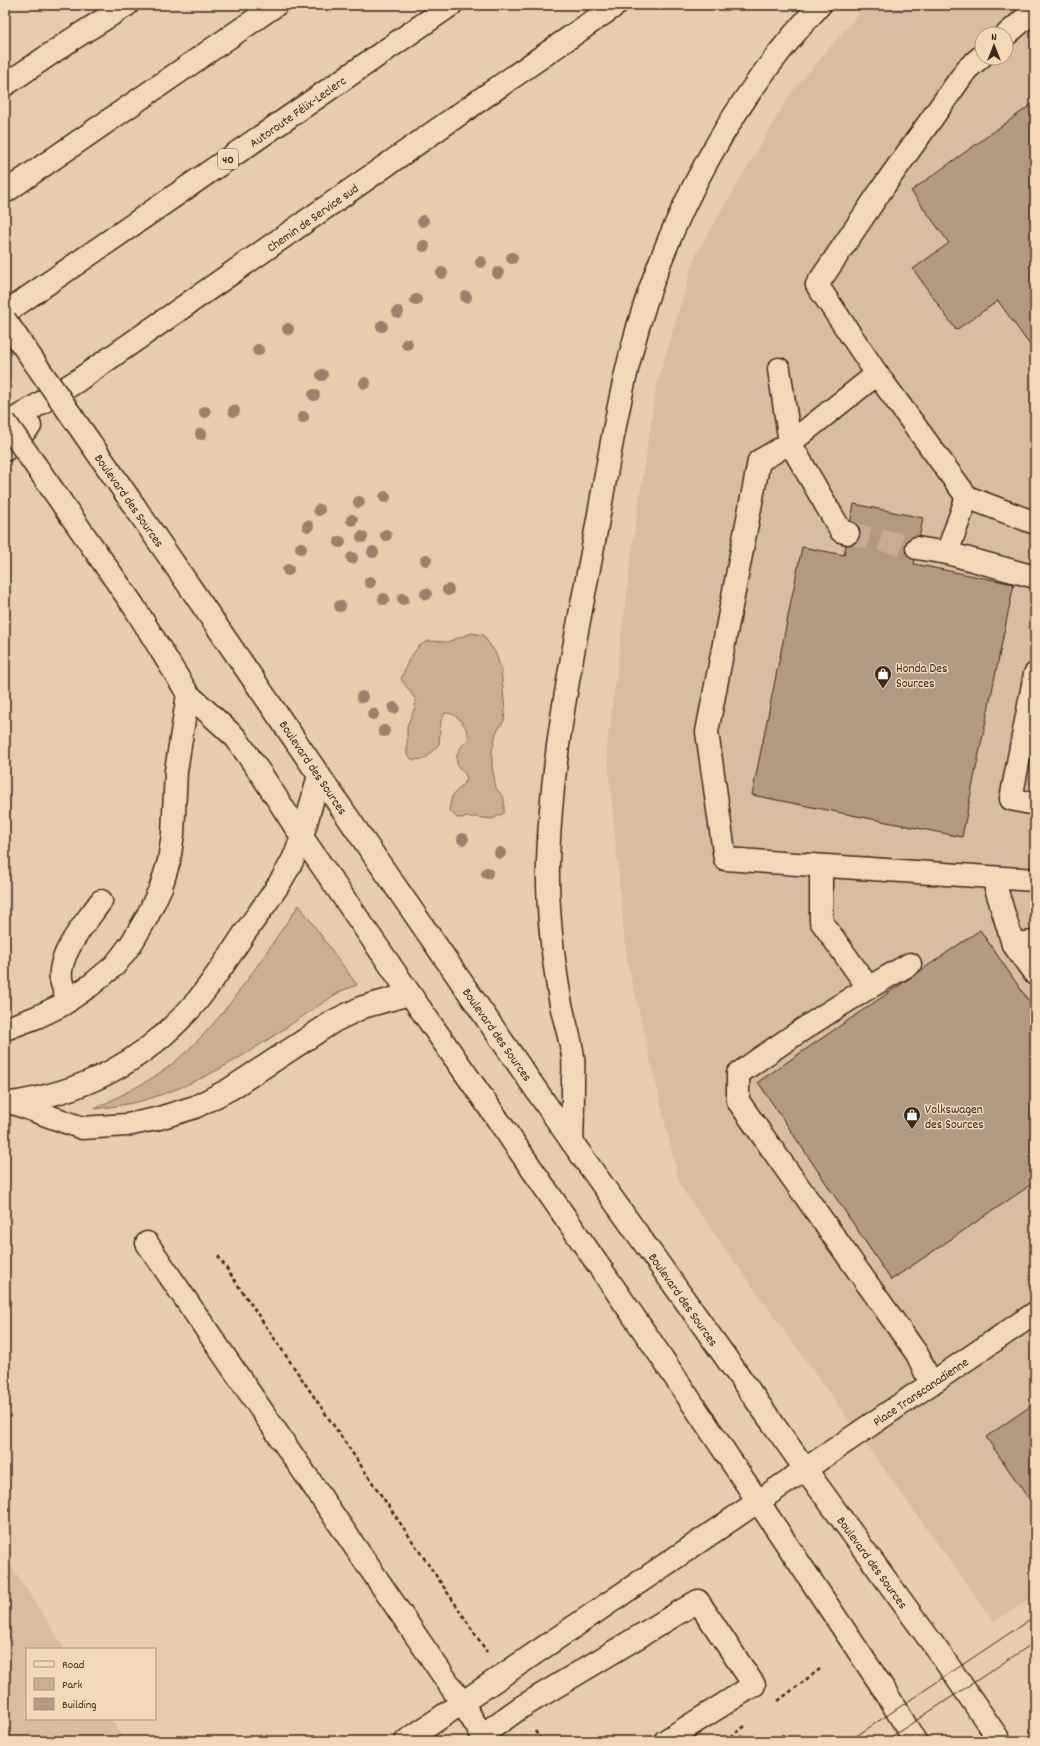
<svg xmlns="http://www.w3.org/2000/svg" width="1040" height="1746" font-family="Dekko,sans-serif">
	<rect width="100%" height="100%" fill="#e7ccb0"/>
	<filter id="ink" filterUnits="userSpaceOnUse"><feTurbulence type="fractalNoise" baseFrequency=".025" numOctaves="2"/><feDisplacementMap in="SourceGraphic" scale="8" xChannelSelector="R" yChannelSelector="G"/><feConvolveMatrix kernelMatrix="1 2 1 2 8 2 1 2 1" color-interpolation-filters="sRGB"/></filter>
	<g filter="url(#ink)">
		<g fill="#d7bda2" fill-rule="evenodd">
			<path d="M866 5H1035V1596L994 1622 680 1186 626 956 607 748 633 543 656 387 696 254 791 93ZM982 34H1006V58H982Z"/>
			<path d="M5 1556 65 1649H27V1719H110L125 1741H5Z"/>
		</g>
		<g fill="#c7ae95" stroke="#816c5a">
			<path d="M472 633 483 635 495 652 501 668 505 711 504 721 496 733 492 751V766L496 788 504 798V813L492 819 475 817 457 818 449 810 452 796 467 780 465 773C450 763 457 749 469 739 467 727 459 713 445 713L441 721 439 744 425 759 413 760 407 755V726L414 710 416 700 401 679 409 659 419 646 428 641 447 642Z"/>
			<path d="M299 905 357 985 341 991C283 1028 227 1073 160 1095 139 1103 117 1106 95 1109 119 1096 145 1084 167 1068 223 1025 258 962 299 905Z"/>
		</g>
		<g fill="#b19a83" stroke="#3b2a1e">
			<path d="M1035 102V352L998 301 956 330 913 269 949 243 911 191Z"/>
			<path d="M854 504 923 518 914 564 1014 584 962 837 752 795 802 547 844 555Z"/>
			<path d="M980 930 1035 1010V1182L891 1280 758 1082Z"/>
			<path d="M1035 1403V1508L986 1437Z"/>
			<path d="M783 1734 788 1741H773Z"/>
		</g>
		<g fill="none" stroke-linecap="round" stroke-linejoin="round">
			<path stroke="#c5ac93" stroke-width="22" stroke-dasharray="22 11" stroke-linecap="butt" d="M848 533 917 548"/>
			<defs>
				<g id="minor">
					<path d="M1006 35 1035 10"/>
					<path d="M982 56 967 69 886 183 817 285 877 374 967 497 1035 523"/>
					<path d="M779 369 790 443 841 531 848 533"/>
					<path d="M877 374 790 443 759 461 707 732 725 859 1035 880"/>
					<path d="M917 548 947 553 1035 577"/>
					<path d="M947 553 967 497"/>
					<path d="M1035 674 1011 799 1035 804"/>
					<path d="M821 866V921L868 987"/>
					<path d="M993 878 1013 944 1035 974"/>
					<path d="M1013 944 1035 942"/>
					<path d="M910 964C850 997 794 1034 738 1074V1101L917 1354 931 1384"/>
					<path d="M68 1001C66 994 63 987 61 980 57 954 87 921 101 901"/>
					<path d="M147 1243 462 1703 486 1741"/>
					<path d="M482 1735 520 1708 698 1601 754 1685 665 1741"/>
					<path d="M406 1741 1035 1313"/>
				</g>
				<g id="major">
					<path d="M5 85 71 40 127 5"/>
					<path d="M5 425 77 381 616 5"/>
					<path d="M5 450 30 426"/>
					<path d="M36 466 133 605 188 694 236 738 263 777 302 837 410 994 496 1117 652 1343 885 1691 915 1741"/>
					<path d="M135 507 371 851 572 1142 806 1470 943 1658 1000 1741"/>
					<path d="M5 1029 37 1017 62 1005 91 985 115 965 131 944 147 917 161 887 169 861 173 834 176 771 188 694"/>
					<path d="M13 1103 82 1128 127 1125 156 1119 195 1107 230 1089 334 1021 363 1007 410 994"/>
					<path d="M5 1104C84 1093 145 1062 197 1001 214 980 229 957 244 934 262 908 283 882 296 853 306 828 312 801 319 775"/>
					<path d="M572 1142C573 1122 573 1102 573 1081 573 1074 574 1065 573 1057 571 1038 563 1018 560 999 552 953 547 907 548 861 551 761 571 661 590 563 605 485 616 404 638 327 673 208 735 96 820 5"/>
				</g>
				<g id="highway">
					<path d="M5 192 276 5"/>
					<path d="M5 313 451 5"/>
				</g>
			</defs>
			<use href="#minor" stroke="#3b2a1e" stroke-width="25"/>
			<use href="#major" stroke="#3b2a1e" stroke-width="25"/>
			<use href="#highway" stroke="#3b2a1e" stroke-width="25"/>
			<g stroke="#3b2a1e" stroke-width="2.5" stroke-dasharray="4 3" stroke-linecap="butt">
				<path d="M218 1256 454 1602 487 1652"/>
				<path d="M778 1701 820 1669"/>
				<path d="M535 1731 542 1741"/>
				<path d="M725 1741 745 1726"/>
				<path d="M867 1741 870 1739"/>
			</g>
			<use href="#minor" stroke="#f2d7b9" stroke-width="22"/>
			<use href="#major" stroke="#f2d7b9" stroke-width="22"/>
			<use href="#highway" stroke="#f2d7b9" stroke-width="22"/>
			<g stroke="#3b2a1e" stroke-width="1">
				<path d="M849 1741 1035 1616"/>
				<path d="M885 1741 1035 1642"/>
			</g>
			<defs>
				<g id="major-bridge">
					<path d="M5 320 135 507"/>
					<path d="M5 422 36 466"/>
				</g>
			</defs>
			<use href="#major-bridge" stroke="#3b2a1e" stroke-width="25" stroke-linecap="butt"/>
			<use href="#major-bridge" stroke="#f2d7b9" stroke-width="22"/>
		</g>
		<g fill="#98816d">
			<circle cx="423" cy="221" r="6"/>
			<circle cx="424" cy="246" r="6"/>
			<circle cx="512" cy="258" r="6"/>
			<circle cx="481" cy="262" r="6"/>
			<circle cx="442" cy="273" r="6"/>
			<circle cx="498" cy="273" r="6"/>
			<circle cx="466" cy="297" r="6"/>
			<circle cx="416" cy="300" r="6"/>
			<circle cx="398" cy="312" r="6"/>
			<circle cx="382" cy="326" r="6"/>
			<circle cx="288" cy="329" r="6"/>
			<circle cx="407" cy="344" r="6"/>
			<circle cx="258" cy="350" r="6"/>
			<circle cx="322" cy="375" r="6"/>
			<circle cx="365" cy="383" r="6"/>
			<circle cx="314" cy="395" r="6"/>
			<circle cx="234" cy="411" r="6"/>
			<circle cx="205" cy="412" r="6"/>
			<circle cx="303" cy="417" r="6"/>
			<circle cx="201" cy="434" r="6"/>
			<circle cx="385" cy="497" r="6"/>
			<circle cx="359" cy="502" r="6"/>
			<circle cx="319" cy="510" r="6"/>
			<circle cx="352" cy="520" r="6"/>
			<circle cx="308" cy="526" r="6"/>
			<circle cx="386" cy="535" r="6"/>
			<circle cx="362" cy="537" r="6"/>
			<circle cx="340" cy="542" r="6"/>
			<circle cx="301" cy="548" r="6"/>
			<circle cx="373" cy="552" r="6"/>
			<circle cx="352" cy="558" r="6"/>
			<circle cx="426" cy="560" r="6"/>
			<circle cx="288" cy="570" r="6"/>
			<circle cx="370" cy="582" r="6"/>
			<circle cx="448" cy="590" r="6"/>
			<circle cx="426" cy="594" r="6"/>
			<circle cx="384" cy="599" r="6"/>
			<circle cx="403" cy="599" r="6"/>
			<circle cx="340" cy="606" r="6"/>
			<circle cx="362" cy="697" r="6"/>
			<circle cx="394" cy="708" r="6"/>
			<circle cx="373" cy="714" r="6"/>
			<circle cx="384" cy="731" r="6"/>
			<circle cx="463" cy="839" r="6"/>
			<circle cx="500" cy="853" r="6"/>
			<circle cx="487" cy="873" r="6"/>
		</g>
	</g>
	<defs>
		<symbol id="shop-pin" viewBox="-11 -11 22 30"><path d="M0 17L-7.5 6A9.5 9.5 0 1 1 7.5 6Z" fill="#3b2a1e" stroke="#f2d7b9"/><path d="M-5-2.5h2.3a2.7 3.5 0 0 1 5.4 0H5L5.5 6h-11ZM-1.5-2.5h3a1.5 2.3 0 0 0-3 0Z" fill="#fff"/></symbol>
	</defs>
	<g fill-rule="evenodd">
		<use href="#shop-pin" x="873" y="664" width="20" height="27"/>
		<use href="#shop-pin" x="902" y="1105" width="20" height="27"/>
	</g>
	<g text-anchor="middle" stroke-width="3" stroke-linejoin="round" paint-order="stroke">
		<rect fill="#f2d7b9" stroke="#725e4c" stroke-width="1" x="218" y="149" width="20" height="20" rx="3"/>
		<g font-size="12" font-weight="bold" fill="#3b2a1e">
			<text x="228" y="163">40</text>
		</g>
		<g font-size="13" fill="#3b2a1e" stroke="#f2d7b9">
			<text transform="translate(297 111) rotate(-35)" y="5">Autoroute Félix-Leclerc</text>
			<text transform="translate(312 217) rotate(-35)" y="5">Chemin de Service sud</text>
			<text transform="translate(130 500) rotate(55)" y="5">Boulevard des Sources</text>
			<text transform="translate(314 767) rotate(56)" y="5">Boulevard des Sources</text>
			<text transform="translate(498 1034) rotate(55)" y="5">Boulevard des Sources</text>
			<text transform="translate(684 1299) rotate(55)" y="5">Boulevard des Sources</text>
			<text transform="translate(920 1391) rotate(-34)" y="5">Place Transcanadienne</text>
			<text transform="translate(873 1562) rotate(54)" y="5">Boulevard des Sources</text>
		</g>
		<g font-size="13" fill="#3b2a1e" stroke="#f2d7b9" text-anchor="start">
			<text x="896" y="672">Honda Des<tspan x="896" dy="15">Sources</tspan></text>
			<text x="925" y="1113">Volkswagen<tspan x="925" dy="15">des Sources</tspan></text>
		</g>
	</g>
	<rect width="1040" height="1746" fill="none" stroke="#f2d7b9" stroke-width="20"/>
	<rect x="10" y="10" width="1020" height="1726" fill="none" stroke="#3b2a1e" stroke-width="1.5" filter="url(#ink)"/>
	<rect x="26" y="1648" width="130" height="72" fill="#f2d7b9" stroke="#a9927b"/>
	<rect x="34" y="1661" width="20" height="6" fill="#f2d7b9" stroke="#a9927b"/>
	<text x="62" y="1668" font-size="12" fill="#3b2a1e">Road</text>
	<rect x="34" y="1678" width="20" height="12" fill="#c7ae95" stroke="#a9927b"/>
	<text x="62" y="1688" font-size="12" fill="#3b2a1e">Park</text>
	<rect x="34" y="1698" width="20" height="12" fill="#b19a83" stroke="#a9927b"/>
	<text x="62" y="1708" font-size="12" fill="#3b2a1e">Building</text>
	<g transform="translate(994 46)"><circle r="19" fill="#f2d7b9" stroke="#a9927b"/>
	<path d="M0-3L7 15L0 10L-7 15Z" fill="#3b2a1e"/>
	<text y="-6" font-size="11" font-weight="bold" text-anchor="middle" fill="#3b2a1e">N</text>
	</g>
</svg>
